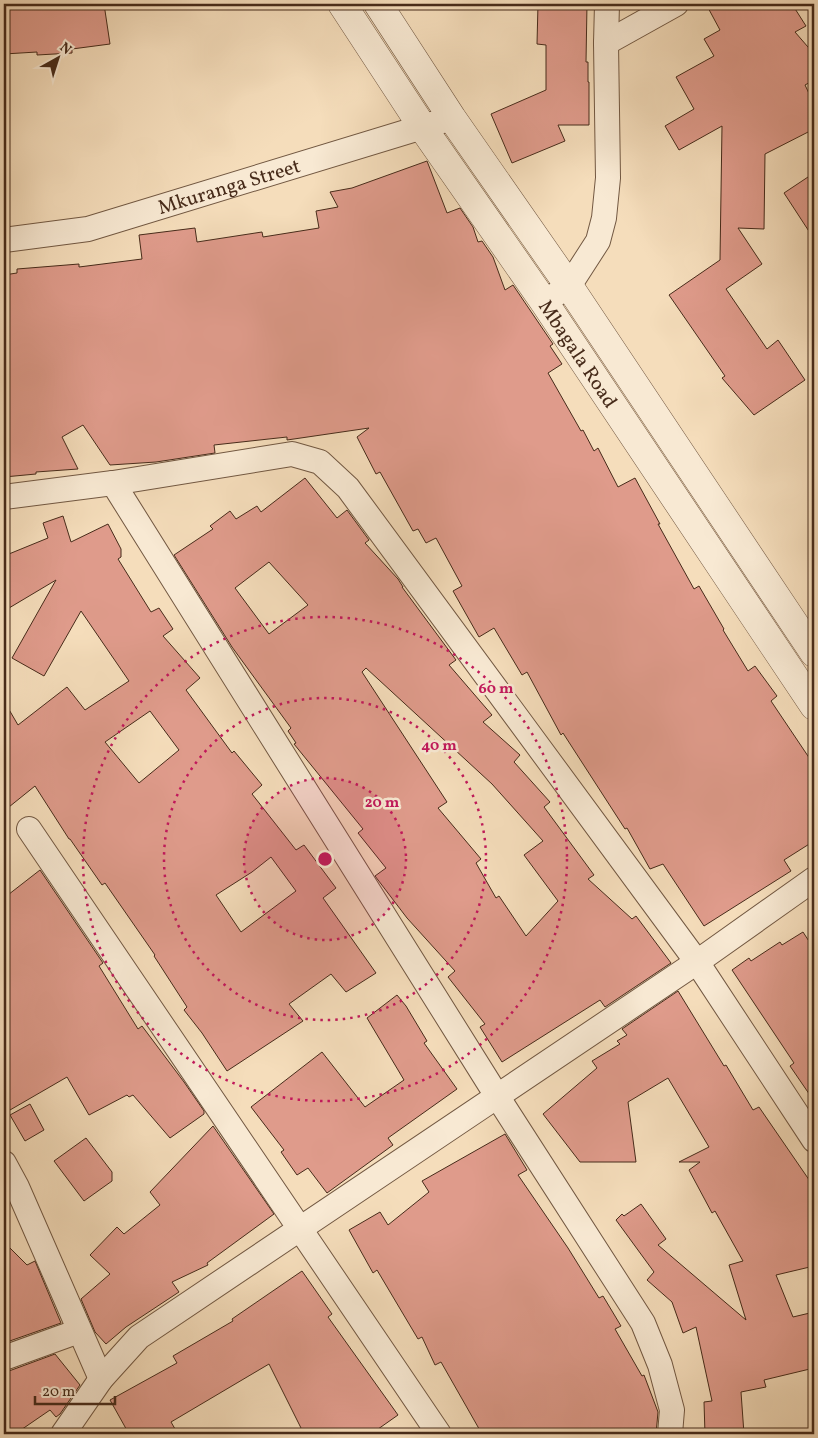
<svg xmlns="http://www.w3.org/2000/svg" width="818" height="1438" font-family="Vollkorn,serif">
	<rect width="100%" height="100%" fill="#f5ddbb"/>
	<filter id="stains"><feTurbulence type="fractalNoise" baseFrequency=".004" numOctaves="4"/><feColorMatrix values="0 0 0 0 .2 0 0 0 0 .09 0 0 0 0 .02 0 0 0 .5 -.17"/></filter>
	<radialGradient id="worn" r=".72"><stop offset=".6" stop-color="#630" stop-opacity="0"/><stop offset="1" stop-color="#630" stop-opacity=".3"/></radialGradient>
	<g fill="#df9b8b" stroke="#472b1a" fill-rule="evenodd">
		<path d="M40 4H104L110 44 72 49V53L37 55V52L4 54V6Z"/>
		<path d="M538 4H587L586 62H588V82H589V125H558L565 141 512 163 491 114 546 90V45L537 44Z"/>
		<path d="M706 4H792L806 26 795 32 814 54V80L805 85 814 104V129L765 154 764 229 738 228 762 264 726 289 767 349 778 340 805 380 754 415 722 378 725 376 669 295 720 260 722 126 679 150 665 126 694 109 676 77 714 56 704 39 720 30Z"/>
		<path d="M427 161 447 213 460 208 473 227 478 242 482 241 493 257 505 290 513 285 553 344 550 346 562 364 548 373 581 431 583 430 594 451 598 448 618 487 635 478 660 524H658L694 589 699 586 724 629 723 630 748 671 755 666 777 696 771 701 814 765V841L784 860 791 871 704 926 663 864 650 869 627 828 625 829 563 733 561 735 527 672 522 675 494 628 479 637 453 591 462 586 436 538 426 543 418 529 413 531 380 472 376 474 357 437 369 428 287 440V437L214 445 215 453 156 462 110 465 83 425 62 437 78 469 36 472V474L4 477V275L17 273V269L79 264V267L142 259 139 235 195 228 197 242 262 232 263 237 319 228 316 211 338 207 330 192 352 188Z"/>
		<path d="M814 173V239L784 193Z"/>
		<path d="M305 478 337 518 347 510 369 540 365 543 398 579 403 587H402L456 660 449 665 492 715 483 722 520 755 514 762 550 802 544 807 594 875 588 879 632 919 636 916 671 963 605 1007 600 1000 502 1062 480 1027 485 1024 448 977 455 971 407 918 375 876 386 868 358 833 363 829 294 744 296 743 288 731 291 728 232 647 174 555 213 529 210 526 230 511 236 519 257 506 261 512ZM269 562 308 605 269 634 235 588ZM366 668 492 784 543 841 524 855 558 901 526 936 499 896 496 898 476 863 481 859 438 808 447 802 362 672Z"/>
		<path d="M63 516 71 542 108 524 121 549V557L118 559 151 612 159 608 173 629 163 636 200 678 186 690 232 753 234 751 262 785 252 794 296 850 304 845 336 888 323 898 376 973 346 992 331 974 289 1004 303 1021 227 1071 202 1033 184 1010 187 1007 154 956 155 955 105 883 102 885 70 839H69L35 786 4 811V701L18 725 67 687 85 710 129 681 81 611 44 676 12 658 56 580 4 611V556L48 538 43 523ZM150 711 179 750 139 783 105 742ZM271 857 296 891 241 932 216 895 252 872Z"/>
		<path d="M40 870 103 963 99 966 138 1029 142 1026 184 1082 204 1111V1114L170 1138 133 1095 129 1097 127 1095 89 1115 67 1077 10 1110 4 1098V898Z"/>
		<path d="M803 932 814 949V1101L790 1066 794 1063 732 970 749 958 751 961 780 942 782 945Z"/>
		<path d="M678 991 724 1066 726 1065 753 1110 759 1107 814 1187V1266L776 1275 793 1317 814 1312V1368L764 1380 766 1387 741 1392 744 1434H705L704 1402 712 1401 696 1327 683 1333 672 1302 647 1280 654 1272 616 1220 622 1214 624 1216 641 1204 666 1239 658 1245 746 1320 729 1265 743 1261 715 1211 712 1213 689 1170 700 1162H679L709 1147 668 1078 628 1102 636 1162H580L543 1114 597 1068 592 1061 620 1044 617 1041 627 1035 622 1029Z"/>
		<path d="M397 995 406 1006 427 1041 424 1043 457 1089 388 1138 393 1145 327 1193 308 1168 297 1175 281 1152 284 1150 251 1107 322 1052 365 1107 404 1080 367 1018Z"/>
		<path d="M30 1104 44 1130 25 1141 10 1115Z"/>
		<path d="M213 1126 274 1214 207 1263 208 1265 172 1282 179 1292 126 1327 106 1344 95 1332 81 1299 110 1274 90 1255 117 1227 124 1234 160 1205 150 1192Z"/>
		<path d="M505 1134 527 1170 518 1175 568 1248 599 1298 603 1296 621 1326 615 1329 642 1376 644 1375 658 1412 656 1434H482L441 1362 435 1365 422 1337 418 1339 377 1270 373 1273 349 1230 380 1212 388 1225 429 1192 422 1181Z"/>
		<path d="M86 1138 112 1172V1181L84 1201 54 1161Z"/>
		<path d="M4 1242 27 1265 35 1261 61 1323 4 1343Z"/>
		<path d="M302 1271 332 1314 328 1317 398 1415 371 1434H304L269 1364 171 1422 178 1434H129L110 1400 177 1363 173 1356 233 1321 232 1319Z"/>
		<path d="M55 1354 80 1385 60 1414 56 1417 50 1410 15 1434H4V1371H9Z"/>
	</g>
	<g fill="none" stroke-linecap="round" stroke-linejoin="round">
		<defs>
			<g id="minor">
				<path d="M606 43 676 4"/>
				<path id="s1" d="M4 240 88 229 452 118"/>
				<path d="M544 302 569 286 598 241 604 218 608 178 606 43 607 4"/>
				<path d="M113 483 497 1096 643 1323 660 1365 672 1410 670 1434"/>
				<path d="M4 497 113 483 292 454 320 462 348 488 697 962 814 1140"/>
				<path d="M29 829 439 1434"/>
				<path d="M4 1163 17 1187 101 1379"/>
				<path d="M4 1358 79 1331"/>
				<path d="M63 1434 101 1379 139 1337 697 962 814 879"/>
			</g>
			<g id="tertiary">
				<path id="s2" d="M342 4 427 134 544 302 814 706"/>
				<path d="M378 4 452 118 569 286 814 653"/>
			</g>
		</defs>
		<use href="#minor" stroke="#725842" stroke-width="26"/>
		<use href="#tertiary" stroke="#725842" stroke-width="29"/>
		<use href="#minor" stroke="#f8e9d3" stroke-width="24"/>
		<use href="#tertiary" stroke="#f8e9d3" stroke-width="28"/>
	</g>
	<circle cx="325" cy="859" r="81" fill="#c2185b" fill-opacity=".12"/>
	<g fill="none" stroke="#c2185b" stroke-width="2.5" stroke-dasharray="2.5 5">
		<circle cx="325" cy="859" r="81"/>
		<circle cx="325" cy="859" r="161"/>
		<circle cx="325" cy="859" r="242"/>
	</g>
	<g text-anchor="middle" stroke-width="5" stroke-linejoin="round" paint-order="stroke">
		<g font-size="20" fill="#472b1a" stroke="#f8e9d3">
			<text dy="7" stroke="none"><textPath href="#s1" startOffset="232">Mkuranga Street</textPath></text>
			<text dy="7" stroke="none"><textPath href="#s2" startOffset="422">Mbagala Road</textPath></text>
		</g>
	</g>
	<circle cx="325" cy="859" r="8" fill="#c2185b" stroke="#f8e9d3" stroke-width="2.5"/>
	<g font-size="15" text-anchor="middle" font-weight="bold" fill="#c2185b" stroke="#f8e9d3" stroke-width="5" stroke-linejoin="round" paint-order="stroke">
		<text x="496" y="693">60 m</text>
		<text x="439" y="750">40 m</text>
		<text x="382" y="807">20 m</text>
	</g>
	<rect width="818" height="1438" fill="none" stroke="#f5ddbb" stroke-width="20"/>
	<rect x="5" y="5" width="808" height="1428" fill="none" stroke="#472b1a" stroke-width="2.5"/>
	<rect x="10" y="10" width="798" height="1418" fill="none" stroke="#472b1a"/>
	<g transform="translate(58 58) rotate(39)" stroke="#f8e9d3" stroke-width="4" paint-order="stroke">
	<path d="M0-4L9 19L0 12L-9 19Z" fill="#472b1a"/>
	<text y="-8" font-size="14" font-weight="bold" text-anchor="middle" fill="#472b1a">N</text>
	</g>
	<path d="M35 1396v8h80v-8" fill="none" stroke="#472b1a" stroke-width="2.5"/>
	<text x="42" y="1396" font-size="15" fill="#472b1a" stroke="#f8e9d3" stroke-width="4" paint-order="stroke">20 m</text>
	<rect width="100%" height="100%" filter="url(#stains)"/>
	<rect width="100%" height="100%" fill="url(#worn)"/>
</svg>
